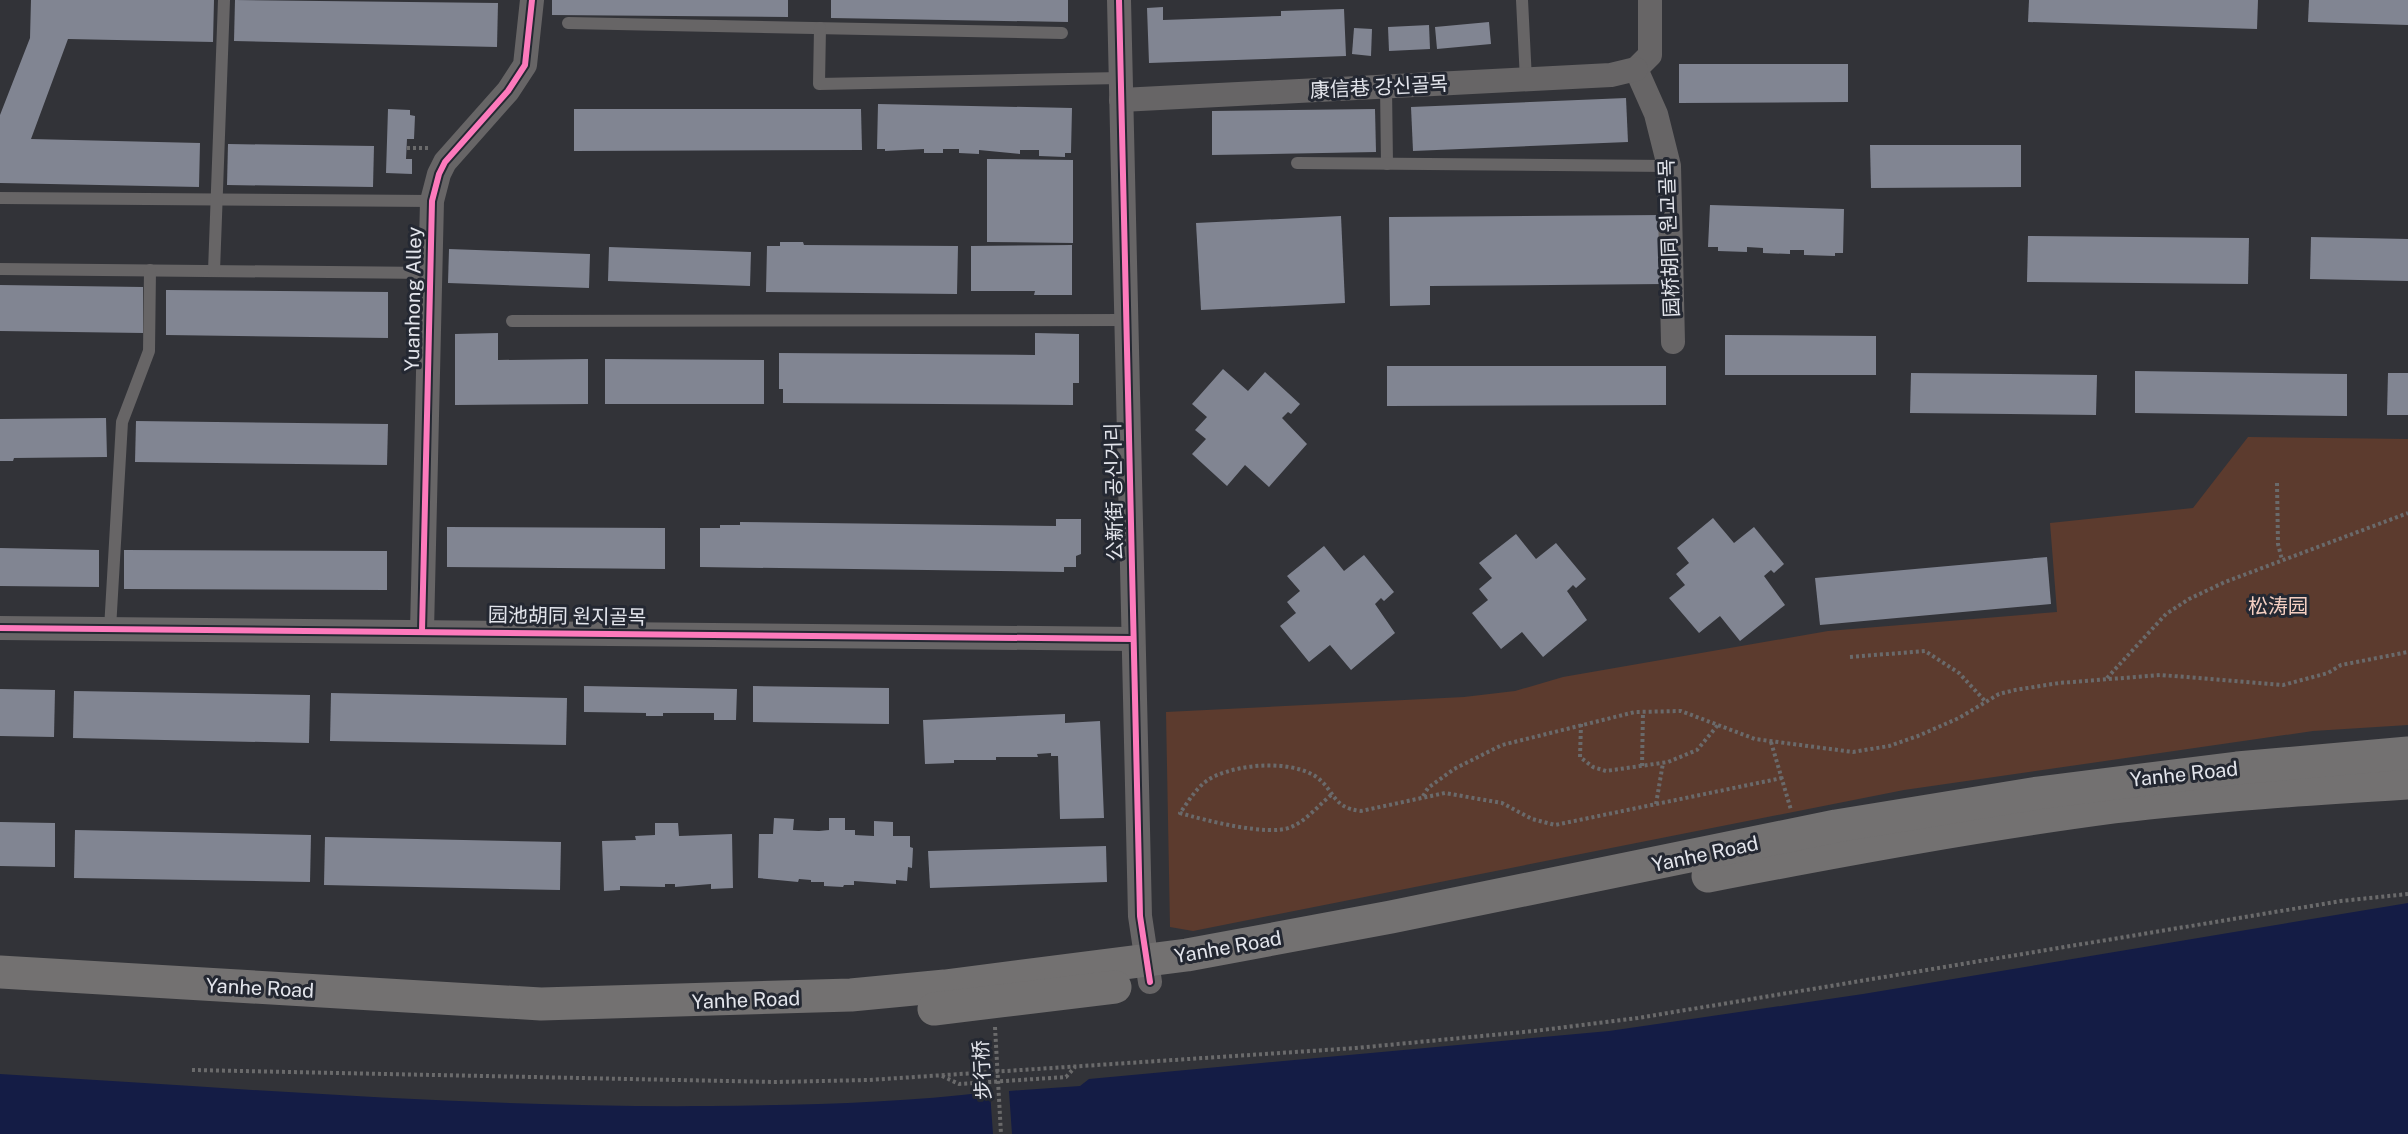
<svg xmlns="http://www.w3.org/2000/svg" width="2408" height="1134" font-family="'Public Sans','Noto Sans SC','Noto Sans KR',sans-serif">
	<rect width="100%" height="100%" fill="#323338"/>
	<path fill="#5c3b2e" d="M2248 437 2408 439V725L2313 731 1904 790 1193 931 1170 927 1166 712 1464 697 1515 691 1563 677 1828 631 2057 612 2050 523 2193 508Z"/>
	<g fill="#141c45">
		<path d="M2408 903V1134H1012L1009 1091 1080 1086 1089 1079 1609 1031 1863 994Z"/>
		<path d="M0 1074C237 1088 474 1108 711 1106 804 1105 898 1103 990 1092L993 1134H0Z"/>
	</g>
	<g fill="#818592">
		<path d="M31 0H214L213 42 68 39 31 139 200 143 199 187 0 183V115L30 38Z"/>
		<path d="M235 0 498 3 497 47 234 41Z"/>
		<path d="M552 0H788V17L552 15Z"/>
		<path d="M831 0H1068V22L831 18Z"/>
		<path d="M2029 0H2258L2257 29 2028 22Z"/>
		<path d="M2309 0H2408V25L2308 22Z"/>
		<path d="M1163 7V20L1281 16V11L1344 9 1346 56 1149 63 1147 8Z"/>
		<path d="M1489 22 1491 44 1437 49 1435 27Z"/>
		<path d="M1429 25 1430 49 1389 51 1388 27Z"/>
		<path d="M1354 28 1372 29 1371 56 1352 54Z"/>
		<path d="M1679 64H1848V102L1679 103Z"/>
		<path d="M1626 98 1628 142 1413 151 1411 107Z"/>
		<path d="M878 104 1072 108 1071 153H1065V157L1039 156V150H1020V154L979 150V154L959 153V149H943V153H924V149L885 151V149H877Z"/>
		<path d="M388 109 410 110V115L415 116 414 139H407L406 159H412V174L386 173Z"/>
		<path d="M574 109H861L862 150 574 151Z"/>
		<path d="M1375 109 1376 152 1212 155V111Z"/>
		<path d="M228 144 374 146 373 187 227 185Z"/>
		<path d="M1870 145H2021V187L1871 188Z"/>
		<path d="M987 159 1073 160V243L987 242Z"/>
		<path d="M1710 205 1844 209 1843 253H1835V256L1804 255V250H1790V254L1763 253V248L1747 247V252L1718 251V247H1708Z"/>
		<path d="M1663 215 1664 284 1430 286V305L1390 306 1389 217Z"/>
		<path d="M1341 216 1345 303 1201 310 1196 223Z"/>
		<path d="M2028 236 2249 238 2248 284 2027 282Z"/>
		<path d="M2311 237 2408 239V281L2310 279Z"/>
		<path d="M780 242H803L804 245 958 246 957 294 766 292 767 246H780Z"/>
		<path d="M1072 245V295H1034L1035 291H971V246Z"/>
		<path d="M609 247 751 252 750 286 608 281Z"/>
		<path d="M449 249 590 254 589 288 448 283Z"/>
		<path d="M0 285 143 287V333L0 331Z"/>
		<path d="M166 290 388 292V338L166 335Z"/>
		<path d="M498 333V360L588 359V404L455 405V334Z"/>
		<path d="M1035 333 1079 334V383H1073V405L783 403V389H779V353L1035 355Z"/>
		<path d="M1725 335 1876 336V375H1725Z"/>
		<path d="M605 359 764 360V404H605Z"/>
		<path d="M1387 366H1666V405L1387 406Z"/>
		<path d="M1223 369 1248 391 1265 372 1300 404 1291 414 1288 412 1282 418 1307 444 1269 487 1245 465 1227 486 1192 454 1206 439 1195 430 1207 417 1192 404Z"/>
		<path d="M2135 371 2347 374V416L2135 413Z"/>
		<path d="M1911 373 2097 375 2096 415 1910 413Z"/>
		<path d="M2388 373H2408V415H2387Z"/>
		<path d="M106 418 107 457 14 458 13 461H0V419Z"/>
		<path d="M136 421 388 424 387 465 135 462Z"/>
		<path d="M1713 518 1734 543 1754 527 1784 564 1774 573 1771 570 1764 576 1785 605 1740 641 1720 616 1699 633 1669 598 1685 585 1676 574 1689 563 1677 548Z"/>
		<path d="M1056 519H1081V554L1076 556V567H1064V572L700 567V528H720V525H740V522L1056 526Z"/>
		<path d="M447 527 665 528V569L447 567Z"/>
		<path d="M1516 534 1536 559 1556 543 1586 579 1576 588 1573 585 1567 591 1587 620 1543 657 1522 632 1501 649 1472 613 1488 600 1479 589 1492 578 1479 563Z"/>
		<path d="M1324 546 1344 571 1364 555 1394 592 1384 601 1381 598 1375 604 1395 633 1351 670 1330 645 1309 662 1280 626 1296 613 1287 602 1300 591 1287 576Z"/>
		<path d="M0 548 99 550V587L0 586Z"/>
		<path d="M124 550 387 551V590L124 589Z"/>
		<path d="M2047 557 2051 604 1820 625 1815 578Z"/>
		<path d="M584 686 737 689 736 720H714V713H663V716H646V713L584 712Z"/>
		<path d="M753 686 889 688V724L753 722Z"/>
		<path d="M0 689 55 690 54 737 0 736Z"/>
		<path d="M74 691 310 695 309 743 73 738Z"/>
		<path d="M331 693 567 698 566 745 330 741Z"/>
		<path d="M1065 714V723L1100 721 1104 818 1060 819 1058 756H1051V753L1037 754 1038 757H996V760H954V763L925 764 923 720Z"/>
		<path d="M774 818 794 819 793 830 819 831 829 830V818H845V830H855V835L874 836V821L893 822V836H910V847L913 848 912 868 908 867 907 881 896 880V884L854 881V885H844L843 887 824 886V882H811V880L799 879 798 882 758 878 759 834H773Z"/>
		<path d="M0 822 55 823V867L0 866Z"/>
		<path d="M655 823H678L679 836 732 834 733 888 711 889V884L675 887V884H665V887L620 886V890L604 891 602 841 636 840 635 836 655 835Z"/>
		<path d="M75 830 311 835 310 882 74 878Z"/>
		<path d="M325 837 561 842 560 890 324 885Z"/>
		<path d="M1106 846 1107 882 930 888 928 851Z"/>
	</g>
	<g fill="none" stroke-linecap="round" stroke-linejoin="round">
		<g stroke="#6a6a6b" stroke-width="4" stroke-dasharray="3 3" stroke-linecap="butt">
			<path d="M407 148H430"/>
			<path d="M2277 483 2278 544 2282 560"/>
			<path d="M1850 657 1925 651 1959 673 1985 701"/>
			<path d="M2107 678 2166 614 2189 599 2225 582 2408 513"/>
			<path d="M1581 724 1580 757 1593 767 1606 771 1668 762 1697 750 1718 725"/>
			<path d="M1771 742 1791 810"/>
			<path d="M1642 766 1643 712"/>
			<path d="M1331 795C1319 805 1306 821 1291 827 1269 837 1204 820 1180 813 1190 799 1199 783 1215 776 1242 764 1289 760 1315 776 1335 789 1331 808 1361 811L1445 793 1502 803 1532 819 1555 825 1782 778"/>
			<path d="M1423 796 1428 788 1454 769 1502 745 1635 712 1681 711 1755 739 1853 752 1889 746 1918 736 1959 718 1999 694 2015 690 2059 683 2161 675 2283 685 2328 673 2341 665 2408 652"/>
			<path d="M1656 804 1663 763"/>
			<path d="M995 1027 1001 1134"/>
			<path d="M192 1070 775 1082 869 1080 1356 1048 1534 1031 1638 1018 2341 901 2408 894"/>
			<path d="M942 1076 959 1084 1066 1077 1075 1067"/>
		</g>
		<g stroke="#676566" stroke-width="12">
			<path d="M1522 0 1526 80"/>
			<path d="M568 23 1062 33"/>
			<path d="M820 28 819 84 1121 78"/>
			<path d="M1386 87 1387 164"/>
			<path d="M1297 163 1669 166"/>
			<path d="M0 198 432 201"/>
			<path d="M0 269 430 273"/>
			<path d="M214 271 224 0"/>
			<path d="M512 321 1126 320"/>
			<path d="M110 629 122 422 149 351 150 270"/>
		</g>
		<g stroke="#676566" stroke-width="24">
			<path d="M1119 0 1140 916 1150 982"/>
			<path d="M1650 0V55L1636 69 1656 114 1669 166 1673 342"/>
			<path d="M1121 100 1611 75 1636 69"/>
			<path d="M0 628 1133 639"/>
			<path d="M422 631 432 201 439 174 445 162 508 91 525 65 532 0"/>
		</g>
		<g stroke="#737171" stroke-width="33">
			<path d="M1708 876C1843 850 1978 825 2114 807 2212 795 2310 789 2408 783"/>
			<path d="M0 972 541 1004 851 995 945 986 1187 955 1391 917 1836 826 2038 793 2237 768 2408 753"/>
			<path d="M934 1009 1115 987"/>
		</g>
		<defs>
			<g id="cycleway">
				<path d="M1119 0 1140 916 1150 982"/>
				<path d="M0 628 1133 639"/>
				<path d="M422 631 432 201 439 174 445 162 508 91 525 65 532 0"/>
			</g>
		</defs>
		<use href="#cycleway" stroke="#242832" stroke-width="10"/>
		<use href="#cycleway" stroke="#fd7abc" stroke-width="6"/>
	</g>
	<g text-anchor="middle" stroke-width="6" stroke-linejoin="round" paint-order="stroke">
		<g font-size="20" fill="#e3e5ec" stroke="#242832">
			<text transform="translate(1379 87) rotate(-3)" y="7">康信巷 강신골목</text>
			<text transform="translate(1669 238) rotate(-92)" y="7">园桥胡同 원교골목</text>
			<text transform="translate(413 299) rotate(-89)" y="7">Yuanhong Alley</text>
			<text transform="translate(1114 492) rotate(-91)" y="7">公新街 공신거리</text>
			<text transform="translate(567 616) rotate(1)" y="7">园池胡同 원지골목</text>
			<text transform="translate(2184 774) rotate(-6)" y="7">Yanhe Road</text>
			<text transform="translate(1705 854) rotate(-12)" y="7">Yanhe Road</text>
			<text transform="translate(1228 947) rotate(-10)" y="7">Yanhe Road</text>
			<text transform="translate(260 988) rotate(3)" y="7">Yanhe Road</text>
			<text transform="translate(746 1000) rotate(-2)" y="7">Yanhe Road</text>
			<text transform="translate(982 1070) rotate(-93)" y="7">步行桥</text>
		</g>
		<g font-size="20" fill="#f4cfc2" stroke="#242832">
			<text x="2278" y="613">松涛园</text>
		</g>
	</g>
</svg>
